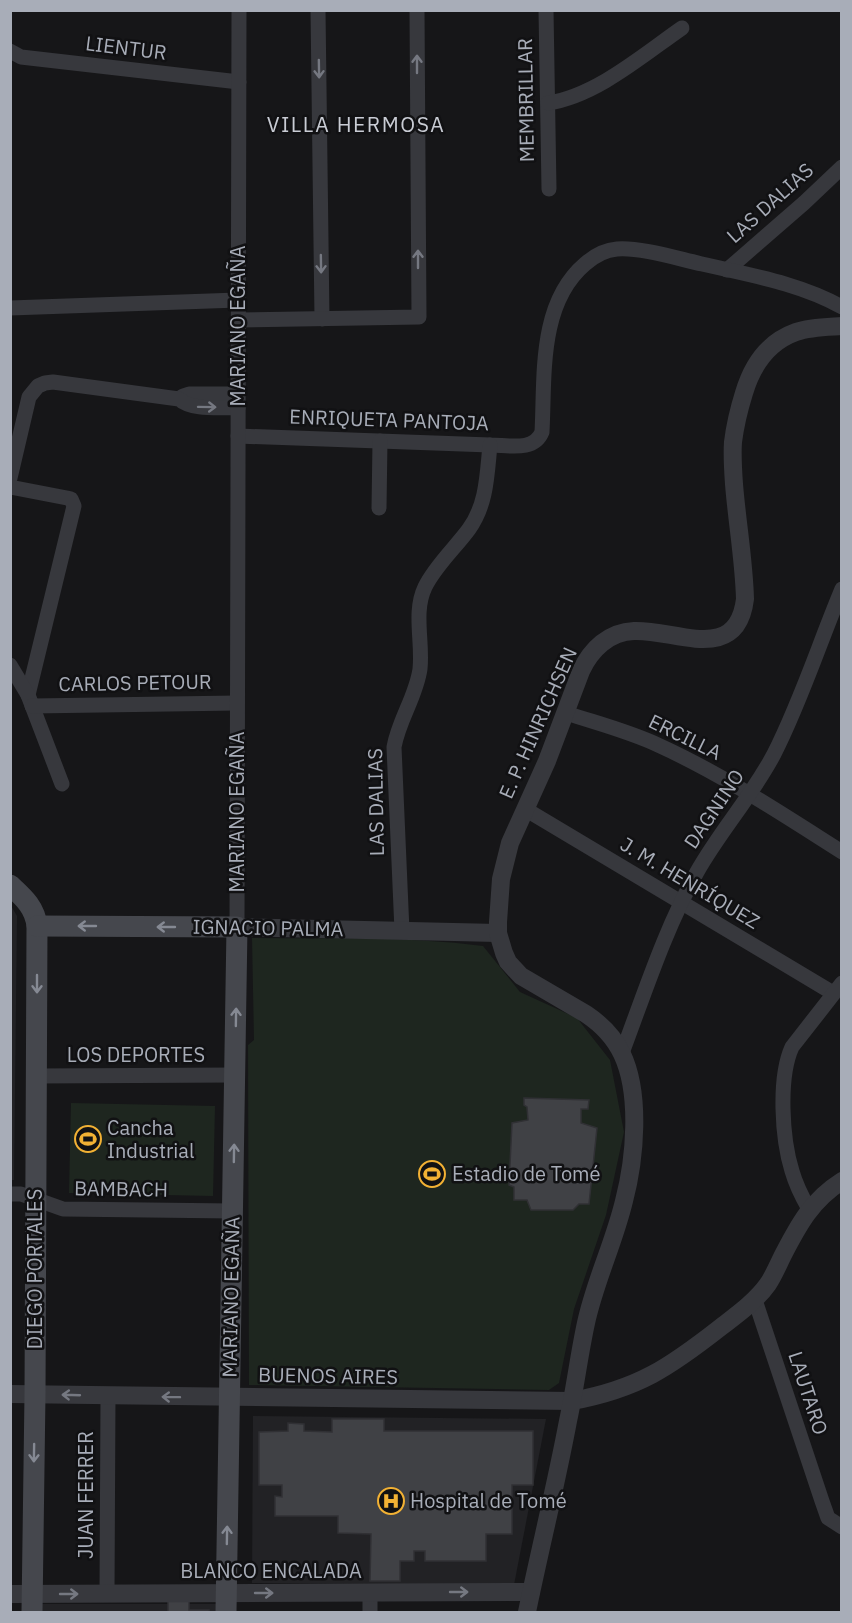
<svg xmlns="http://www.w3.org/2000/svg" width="852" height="1623" font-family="'IBM Plex Sans',sans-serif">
	<rect width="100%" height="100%" fill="#161618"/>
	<g fill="#222225">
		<path d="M10 904 17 916 14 1180H10Z"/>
		<path d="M253 1416 546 1419 514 1585 252 1583Z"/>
		<rect x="40" y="1604" width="181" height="8"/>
	</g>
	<g fill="#1e261f">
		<path d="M252 938C329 939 406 936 483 946L520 992 577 1018 610 1060 624 1132 606 1215 574 1309 559 1383 549 1390 249 1385 248 1045 254 1040Z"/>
		<path d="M71 1103 215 1106 213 1196 69 1193Z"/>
	</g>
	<g fill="#404145" stroke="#303034" stroke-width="1.5">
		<path d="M524 1098 589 1100 588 1109H581V1123L597 1128 589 1204H579L573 1210H531L527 1200H514V1187L509 1185 512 1123 528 1120 527 1107 524 1105Z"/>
		<path d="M332 1419H384V1431H533V1485H512V1534H486V1561H425V1551H414V1561H400V1581H370L371 1534 338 1533V1516H275V1496L282 1497V1485H259V1432L288 1431V1423L304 1424V1431L332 1432Z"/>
		<path d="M168 1601H189V1610H209V1612H51H168Z"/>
	</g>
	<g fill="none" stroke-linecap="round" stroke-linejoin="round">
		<g stroke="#37383d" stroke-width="15">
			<path d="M318 10 322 319"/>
			<path d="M546 10 549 189"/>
			<path d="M10 51 21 57 239 82"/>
			<path d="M548 103C596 96 643 55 682 28"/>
			<path d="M727 270 804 203 842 167"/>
			<path d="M10 308 238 300"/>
			<path d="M238 320 419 317 417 10"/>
			<path d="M179 399 183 396 189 394H238"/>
			<path d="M238 436 490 445C508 445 534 452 542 432 545 377 538 304 585 264 594 256 605 250 617 249 640 247 679 259 702 264 749 275 799 283 842 307"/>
			<path d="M10 478 29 397 38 386 45 383 53 382 179 399C192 411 221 407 238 408"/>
			<path d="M10 487 67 498 71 499 74 506 28 695"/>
			<path d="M379 508 380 441"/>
			<path d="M10 665 28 695 62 784"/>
			<path d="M32 706 237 703"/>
			<path d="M566 713C596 723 628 731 658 745 722 774 782 814 842 852"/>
			<path d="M525 809 833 993"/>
			<path d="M237 927 239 10"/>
			<path d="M402 931 394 747C399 719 416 697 420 669 423 642 413 612 425 587 435 566 456 547 469 529 487 504 487 474 490 445"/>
			<path d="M622 1053C645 992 665 929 697 872 720 831 752 796 774 754 801 701 819 644 842 589"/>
			<path d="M36 1076 235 1075"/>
			<path d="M10 1194H21L63 1209 233 1211"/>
			<path d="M809 1209C802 1197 796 1185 792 1171 782 1139 778 1078 792 1047L842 983"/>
			<path d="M755 1300 822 1501 828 1518 842 1527"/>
			<path d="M107 1594 108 1396"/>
			<path d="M370 1612V1593"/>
		</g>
		<g stroke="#37383d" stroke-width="18">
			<path d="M237 927 498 933"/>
			<path d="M10 1394 572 1401C638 1389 670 1367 721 1327 738 1314 756 1301 768 1284 774 1275 778 1265 783 1255 799 1224 812 1200 842 1181"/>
			<path d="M10 1594 531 1592"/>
			<path d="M527 1612C540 1549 556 1485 568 1421 575 1389 579 1355 586 1323 595 1281 614 1243 624 1201 635 1159 641 1094 622 1054 614 1037 601 1024 586 1014L521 976 508 962 504 953 498 933V922L501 879 510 843 547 761 581 671C591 649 609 632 634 631 675 629 737 665 745 599 744 561 737 522 734 484 733 470 732 456 733 442 735 426 739 409 744 393 752 366 768 342 796 332 810 327 826 327 842 326"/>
		</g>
		<g stroke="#45474d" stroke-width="21">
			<path d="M10 885C23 897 35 907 37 926L35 1394 32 1612"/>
			<path d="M37 926 237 927 226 1612"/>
		</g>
	</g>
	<defs><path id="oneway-shaft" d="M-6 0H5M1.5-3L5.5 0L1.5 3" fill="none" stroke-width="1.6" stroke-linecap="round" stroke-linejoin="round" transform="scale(1.5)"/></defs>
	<g stroke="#757881">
		<use href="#oneway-shaft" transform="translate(417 64) rotate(-90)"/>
		<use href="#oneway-shaft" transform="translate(319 69) rotate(89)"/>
		<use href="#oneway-shaft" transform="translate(418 259) rotate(-90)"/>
		<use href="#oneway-shaft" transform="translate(321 264) rotate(89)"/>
		<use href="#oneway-shaft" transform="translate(207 407) rotate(1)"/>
		<use href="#oneway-shaft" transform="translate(71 1395) rotate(-178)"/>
		<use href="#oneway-shaft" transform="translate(171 1397) rotate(-179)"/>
		<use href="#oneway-shaft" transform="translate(459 1592)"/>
		<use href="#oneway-shaft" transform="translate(264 1593)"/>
		<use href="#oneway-shaft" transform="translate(69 1594)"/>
	</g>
	<g stroke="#858993">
		<use href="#oneway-shaft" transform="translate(87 926) rotate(-180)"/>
		<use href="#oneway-shaft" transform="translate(166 927) rotate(-180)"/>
		<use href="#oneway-shaft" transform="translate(37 984) rotate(90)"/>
		<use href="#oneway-shaft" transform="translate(236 1017) rotate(-89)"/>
		<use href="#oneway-shaft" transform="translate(234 1153) rotate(-89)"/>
		<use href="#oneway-shaft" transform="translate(34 1453) rotate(91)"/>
		<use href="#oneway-shaft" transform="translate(227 1535) rotate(-89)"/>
	</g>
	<defs>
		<symbol id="stadium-ring" viewBox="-11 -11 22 22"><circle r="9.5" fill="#111113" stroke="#f2b134" stroke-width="1.5"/><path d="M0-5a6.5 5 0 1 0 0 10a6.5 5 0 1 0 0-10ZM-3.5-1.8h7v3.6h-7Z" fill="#f2b134"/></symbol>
		<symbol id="hospital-ring" viewBox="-11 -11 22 22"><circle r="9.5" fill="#111113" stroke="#f2b134" stroke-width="1.5"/><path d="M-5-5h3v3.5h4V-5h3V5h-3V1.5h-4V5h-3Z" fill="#f2b134"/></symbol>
	</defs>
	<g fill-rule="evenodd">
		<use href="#stadium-ring" x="73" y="1124" width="30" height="30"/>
		<use href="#stadium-ring" x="417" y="1159" width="30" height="30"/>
		<use href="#hospital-ring" x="376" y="1486" width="30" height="30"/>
	</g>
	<g text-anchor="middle" stroke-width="5" stroke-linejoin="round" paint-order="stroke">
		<g font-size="20" fill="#a8adb8" stroke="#111113">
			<text transform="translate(126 48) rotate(7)" y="7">LIENTUR</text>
			<text transform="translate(526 100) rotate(-91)" y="7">MEMBRILLAR</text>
			<text transform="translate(770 203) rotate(-42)" y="7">LAS DALIAS</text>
			<text transform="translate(238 326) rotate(-90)" y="7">MARIANO EGAÑA</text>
			<text transform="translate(389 420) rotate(2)" y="7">ENRIQUETA PANTOJA</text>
			<text transform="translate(135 683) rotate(-1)" y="7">CARLOS PETOUR</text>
			<text transform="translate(538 723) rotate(-66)" y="7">E. P. HINRICHSEN</text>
			<text transform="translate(685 737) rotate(26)" y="7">ERCILLA</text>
			<text transform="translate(376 802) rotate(-91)" y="7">LAS DALIAS</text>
			<text transform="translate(714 809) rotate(-56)" y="7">DAGNINO</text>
			<text transform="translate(237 812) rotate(-90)" y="7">MARIANO EGAÑA</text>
			<text transform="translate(690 883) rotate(31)" y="7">J. M. HENRÍQUEZ</text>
			<text transform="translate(268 928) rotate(1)" y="7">IGNACIO PALMA</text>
			<text x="136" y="1062">LOS DEPORTES</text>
			<text transform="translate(121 1189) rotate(1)" y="7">BAMBACH</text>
			<text transform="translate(35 1269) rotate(-90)" y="7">DIEGO PORTALES</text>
			<text transform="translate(231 1297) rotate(-89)" y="7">MARIANO EGAÑA</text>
			<text transform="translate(328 1376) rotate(1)" y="7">BUENOS AIRES</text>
			<text transform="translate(808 1393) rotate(72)" y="7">LAUTARO</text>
			<text transform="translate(86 1495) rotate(-90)" y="7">JUAN FERRER</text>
			<text x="271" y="1578">BLANCO ENCALADA</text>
		</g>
		<g font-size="20" fill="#a8adb8" stroke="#111113" text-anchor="start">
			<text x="107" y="1135">Cancha<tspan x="107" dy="23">Industrial</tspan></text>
			<text x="452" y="1181">Estadio de Tomé</text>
			<text x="410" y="1508">Hospital de Tomé</text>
		</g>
		<g font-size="21" letter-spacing="1.5" fill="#c9ccd4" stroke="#111113">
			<text x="356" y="132">VILLA HERMOSA</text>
		</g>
	</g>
	<rect width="852" height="1623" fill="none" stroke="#a8adb8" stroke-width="24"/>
</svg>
